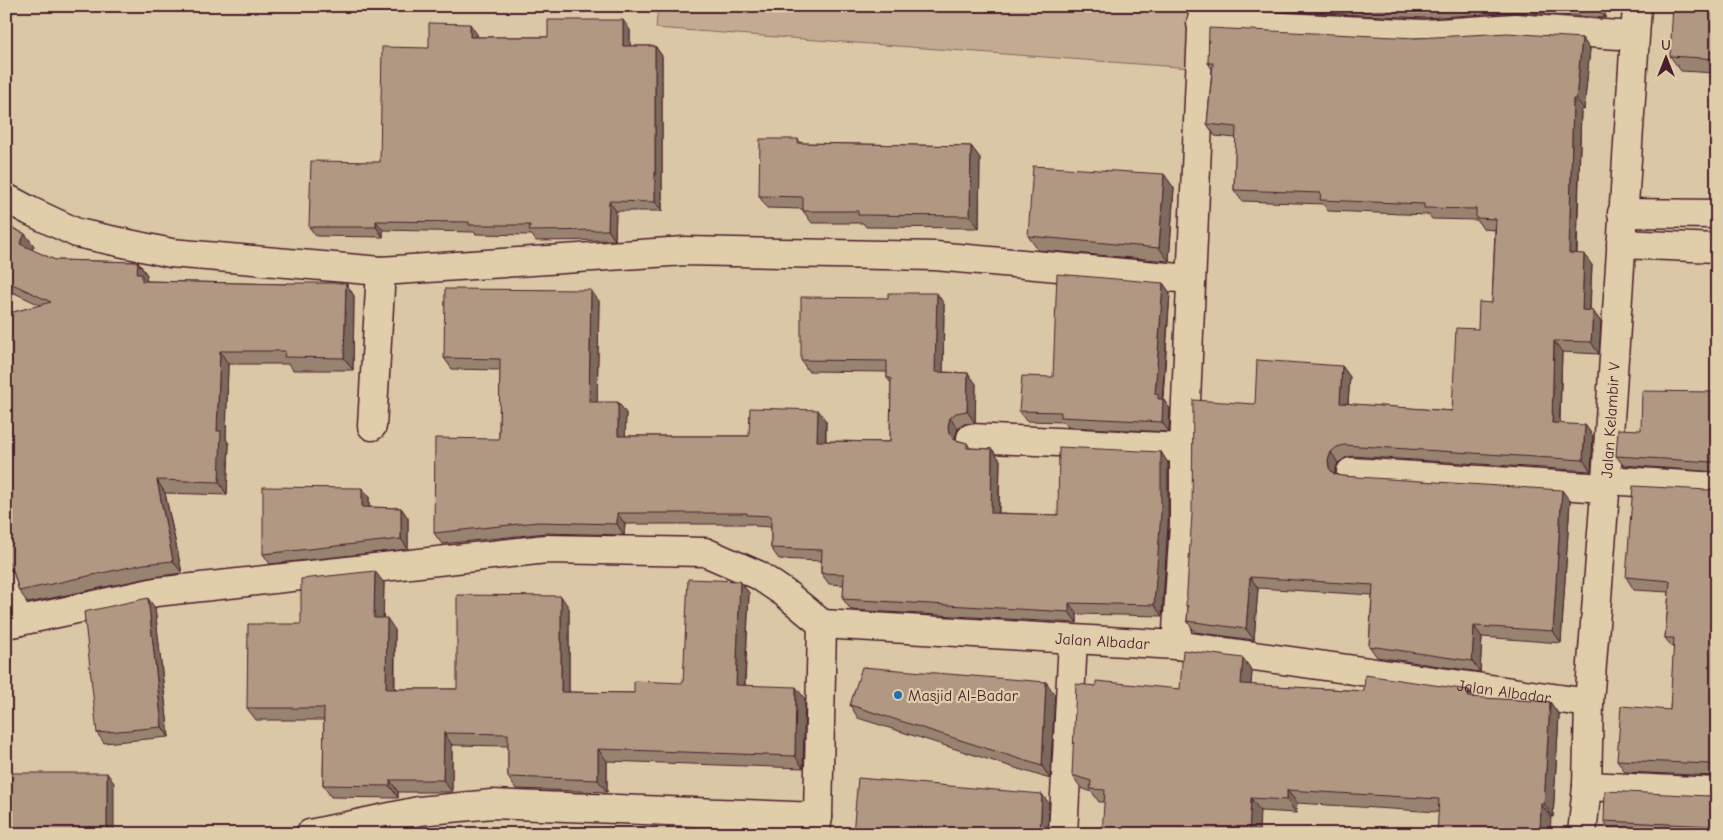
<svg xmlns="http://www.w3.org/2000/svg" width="1723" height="840" font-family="'Comic Neue',sans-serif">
	<rect width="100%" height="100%" fill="#dac7a6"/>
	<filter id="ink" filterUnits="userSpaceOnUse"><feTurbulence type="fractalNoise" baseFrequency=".02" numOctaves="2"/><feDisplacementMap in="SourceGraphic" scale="10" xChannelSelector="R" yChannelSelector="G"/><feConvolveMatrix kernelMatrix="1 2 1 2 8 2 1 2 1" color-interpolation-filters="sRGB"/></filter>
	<g filter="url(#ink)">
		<path fill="#c3ab92" stroke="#86655e" d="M658 6H1223L1218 70 656 28Z"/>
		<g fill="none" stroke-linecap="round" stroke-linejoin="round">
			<defs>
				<g id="street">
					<path d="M1201 23 1424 34 1515 28 1634 36"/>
					<path d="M6 198 30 211 77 233 171 253 381 271 685 251 935 256 1190 279"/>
					<path d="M1622 213 1717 214"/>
					<path d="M1621 244 1717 248"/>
					<path d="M372 426 381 271"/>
					<path d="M971 438 1184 448"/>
					<path d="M1351 472 1605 488"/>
					<path d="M1606 480 1717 487"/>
					<path d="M6 584 17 622"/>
					<path d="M6 624 156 592 546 549 705 552 758 575 786 594 822 624"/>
					<path id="s1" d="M822 624 1176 645 1589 703"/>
					<path d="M1176 645 1184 525V448L1203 6"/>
					<path d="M1587 786 1717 792"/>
					<path d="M310 834 419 811 492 804 818 817"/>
					<path d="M815 834 818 817 822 624"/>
					<path d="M1063 834 1073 640"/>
				</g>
				<g id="primary">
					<path id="s2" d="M1582 834 1587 786 1589 703 1606 480 1637 6"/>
				</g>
			</defs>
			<use href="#street" stroke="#4a1f2b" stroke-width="31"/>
			<use href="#primary" stroke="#4a1f2b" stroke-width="31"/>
			<use href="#street" stroke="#e0ceab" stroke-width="28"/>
			<use href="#primary" stroke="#e0ceab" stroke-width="28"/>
		</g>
		<g fill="#988371" stroke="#4a1f2b">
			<path d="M1237 6H1606L1605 18 1516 12 1424 18 1239 9Z"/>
			<path d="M1717 6V73L1681 71 1670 56Z"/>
			<path d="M630 30V46H655L662 56V211H616L615 240 536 241 532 235 476 234 474 232 383 230V237L316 236 309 227 380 162 429 48 477 34V37H548Z"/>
			<path d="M1416 38H1582L1590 49 1584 110H1581L1577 254 1592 265 1590 311H1593L1601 322 1599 354 1562 352 1560 424 1585 425 1593 436 1591 471 1352 456 1345 458 1338 463 1335 472 1336 474 1342 476 1570 501 1561 643 1482 637 1480 672 1377 657 1369 646 1372 595 1258 588 1254 640 1195 632 1187 621 1188 609 1186 606 1255 404 1342 366 1350 377 1348 404 1452 411 1478 329 1492 303 1495 230 1483 229 1477 220 1432 219 1429 215 1328 211 1323 204 1242 201 1234 190 1236 138 1215 136 1207 124 1212 69 1208 63Z"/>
			<path d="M798 139 801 143 971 146 980 158 979 228 866 227 863 223H812L803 211V209L767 208 759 196Z"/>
			<path d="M1174 188 1169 261 1038 250 1028 236Z"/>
			<path d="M6 225 25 234 34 246 32 250 55 260 138 262 147 275 146 280 147 281 286 284 346 283 354 296 353 370H293L289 364H228L226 439 229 444 227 495 165 493 182 573 153 577 28 603 19 591 13 571 10 569H6V314L40 305 6 289Z"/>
			<path d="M1163 283 1170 293 1163 399 1170 409 1169 432 1068 427 1064 422 1026 421 1019 411 1053 377Z"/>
			<path d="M599 301 597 402 626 413 625 436H749L826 421V441L890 442 891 383 887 378V372L808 371 801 360 944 304 943 372 968 373 976 384 975 423 964 424 958 429 955 437 956 440 967 443 970 448 992 449 1000 460 999 513 1058 515 1161 452 1168 463V524L1162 616 1077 614V623L851 610 843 599 844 585 829 584 821 573V561L779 559 771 548V527L755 526 754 524H625L624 535 546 533 442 544 434 533 499 439 500 370 452 369 444 358Z"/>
			<path d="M1714 392 1717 396V472L1623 465 1616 456 1641 430Z"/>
			<path d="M1717 488V776L1625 772 1617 760 1670 710 1674 649 1665 638 1669 592 1634 590 1626 577 1708 490Z"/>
			<path d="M369 497V507L401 508 408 518V549L270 564 263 554Z"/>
			<path d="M740 581 749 593 745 685 805 699 803 768 607 761V792L516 789 508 777V746L452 745V792H398V798L331 797 323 785 324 720H256L247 708 301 624 384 583 383 618 395 630V689H457L569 608V692L634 693 683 683Z"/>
			<path d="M155 608 169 737 104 743 97 733Z"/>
			<path d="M1243 658 1252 671 1251 685 1364 691 1469 690 1474 698 1550 702 1559 715 1553 817 1438 812 1297 803 1296 813 1104 802H1099L1092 792 1081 788 1072 775 1096 686 1180 689Z"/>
			<path d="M1046 682 1055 695 1050 779 858 718 850 705Z"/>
			<path d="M1716 794 1717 834H1613L1604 821Z"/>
		</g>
		<g fill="#7c6a5c" stroke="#4a1f2b">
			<path d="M1598 6H1606L1605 18 1598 9Z"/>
			<path d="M623 20 630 30V56L623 46Z"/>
			<path d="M470 24 477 34V47L470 37Z"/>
			<path d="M1582 38 1590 49 1584 110 1576 99Z"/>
			<path d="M655 46 662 56V211L655 202Z"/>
			<path d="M1573 99 1581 110 1576 264 1569 253Z"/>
			<path d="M971 146 980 158 979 228 970 216Z"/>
			<path d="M1164 174 1174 188 1169 261 1159 248Z"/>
			<path d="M609 201 616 211 615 240 608 230Z"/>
			<path d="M376 221 383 230V237L376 227Z"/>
			<path d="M25 234 34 246 28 257 20 244Z"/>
			<path d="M1584 254 1592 265 1589 321 1582 310Z"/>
			<path d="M138 262 147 275 146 280 151 287V294L137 274Z"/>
			<path d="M346 283 354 296 353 370 344 358Z"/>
			<path d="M1163 283 1170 293 1162 400 1163 399 1170 409 1169 432 1162 422 1155 394Z"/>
			<path d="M591 290 599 301 597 413 589 402Z"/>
			<path d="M937 293 944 304 943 383 935 372Z"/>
			<path d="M1593 311 1601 322 1599 354 1591 342Z"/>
			<path d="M1554 341 1562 352 1559 434 1552 423Z"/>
			<path d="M220 351 228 364 226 439 229 444 227 495 219 482 217 431Z"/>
			<path d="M1342 366 1350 377 1347 414 1340 403Z"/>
			<path d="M968 373 976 384 975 423 967 411Z"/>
			<path d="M1714 392 1717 396V468L1712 462Z"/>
			<path d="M618 402 626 413 625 447 618 436Z"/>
			<path d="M818 410 826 421 825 452 817 441Z"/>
			<path d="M950 418 958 429 955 437 957 445 949 434 948 426Z"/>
			<path d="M1585 425 1593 436 1591 471 1583 460Z"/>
			<path d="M992 449 1000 460 998 524 991 513Z"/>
			<path d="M1161 452 1168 463V524L1162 616 1154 605Z"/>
			<path d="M1331 452 1338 463 1335 472 1337 479 1329 468 1328 460Z"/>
			<path d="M157 480 165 493 182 573 173 561Z"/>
			<path d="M362 488 369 497V517L362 507Z"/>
			<path d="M1562 490 1570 501 1561 643 1553 631Z"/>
			<path d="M401 508 408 518V549L401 539Z"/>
			<path d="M617 513 625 524 624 535 617 524Z"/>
			<path d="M375 571 384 583 383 630 374 618Z"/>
			<path d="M1250 577 1258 588 1254 640 1246 629Z"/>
			<path d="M740 581 749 593 744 697 736 685Z"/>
			<path d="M561 596 569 608V704L561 692Z"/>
			<path d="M148 598 155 608 169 737 162 727Z"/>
			<path d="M1069 603 1077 614V623L1069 612Z"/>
			<path d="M387 618 395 630 394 701 386 689Z"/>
			<path d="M1474 626 1482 637 1480 672 1472 661Z"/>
			<path d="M1243 658 1252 671 1250 698 1241 684Z"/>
			<path d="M1046 682 1055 695 1050 779 1042 766Z"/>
			<path d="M796 687 805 699 803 768 795 756Z"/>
			<path d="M1469 690 1478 703 1468 697Z"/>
			<path d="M1550 702 1559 715 1553 817 1544 804Z"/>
			<path d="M444 733 452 745V792L443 780Z"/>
			<path d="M598 749 607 761V792L598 780Z"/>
			<path d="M107 773 114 783V834H107Z"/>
			<path d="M390 780 398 792V798L390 786Z"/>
			<path d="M1287 790 1297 803 1296 813 1287 800Z"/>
			<path d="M1042 794 1049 803 1048 834H1040Z"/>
			<path d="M1251 798 1260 811 1259 834H1249Z"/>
			<path d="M1541 804 1551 817 1550 834H1540Z"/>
		</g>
		<g fill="#b19883" stroke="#4a1f2b">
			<path d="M1362 6H1460L1417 9Z"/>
			<path d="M1557 6H1598V9Z"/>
			<path d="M1673 6H1717V59L1670 56Z"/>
			<path d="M548 20H623V46H655V202L609 201 608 230 529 231 530 225H469V222L376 221V227H309L311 161 380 162 382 47 429 48V23L470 24V37H548Z"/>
			<path d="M1209 28 1416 38 1507 33 1582 38 1576 99H1573L1569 253 1584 254 1582 310 1593 311 1591 342 1554 341 1552 423 1585 425 1583 460 1344 445 1337 447 1331 452 1328 460 1329 468 1334 474 1342 476 1562 490 1553 631 1474 626 1472 661 1369 646 1373 585 1250 577 1246 629 1187 621 1188 606H1186L1192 514 1193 400 1255 404 1257 360 1342 366 1340 403 1452 411 1456 328 1478 329 1479 302 1492 303 1496 219 1476 218V209L1424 208V204L1320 200 1321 193 1234 190 1236 127 1207 124 1213 63H1208Z"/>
			<path d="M760 139H798V143L971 146 970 216 858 215V211H803V197L759 196Z"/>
			<path d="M1033 166 1164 174 1159 248 1028 236Z"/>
			<path d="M6 225 25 234 20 244 55 260 138 262 137 274H142V281L286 284V283H346L344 358 284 357 285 351H220L217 431H221L219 482 157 480 173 561 144 564 19 591 12 567 8 561 6 559V314L51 302 6 281Z"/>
			<path d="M1057 274 1163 283 1155 394H1158V399H1163L1162 422 1061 417V412L1019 411 1022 376 1053 377Z"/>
			<path d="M445 289 591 290 589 402H618V436H749L750 408 818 410 817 441 890 442 891 378H887V361L801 360V297L888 298V293H937L935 372 968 373 967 411 956 413 950 418 948 426 949 434 955 440 967 443V448L992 449 991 513 1058 515 1059 447 1161 452V513L1154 605 1069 603V612L843 599 844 574 821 573 822 550 771 548V516L747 515V513H617V524L538 522 434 533 435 438 499 439 500 359 444 358Z"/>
			<path d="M1642 391 1714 392 1712 462 1616 456 1618 429 1641 430Z"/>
			<path d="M1633 486 1708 490 1717 488V767L1710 764 1617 760 1621 706 1670 710 1674 638H1665L1670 581 1626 577Z"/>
			<path d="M263 487 362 488V507L401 508V539L263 554Z"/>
			<path d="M375 571 374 618H387L386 689H457V595L561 596V692L634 693V681L683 683 688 579 740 581 736 685 796 687 795 756 598 749V780L508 777V734L444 733 443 780H390V786L323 785 324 708H247L248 624H301V579Z"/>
			<path d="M148 598 162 727 97 733 84 612Z"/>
			<path d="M1183 650 1243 658 1241 684 1364 691 1365 675 1469 690 1468 697 1550 702 1544 804H1541L1540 834H1437L1439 799 1287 790V800L1251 798 1249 834H1102L1105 790 1090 789 1091 781 1072 775 1076 684 1096 686V681L1180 689Z"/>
			<path d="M862 667 1046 682 1042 766 850 705Z"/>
			<rect x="6" y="773" width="101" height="61"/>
			<path d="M858 778 1042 794 1040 834H853Z"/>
			<path d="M1605 791 1708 796 1717 793V834H1714V826L1604 821Z"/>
			<path d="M348 829V834H331Z"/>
			<path d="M687 830V834H595Z"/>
		</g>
	</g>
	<circle fill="#1f6fb2" stroke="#e0ceab" stroke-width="2" cx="898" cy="695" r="5"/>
	<g text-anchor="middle" stroke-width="4.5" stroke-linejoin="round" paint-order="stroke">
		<g font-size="16" fill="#4a1f2b" stroke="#e0ceab">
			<text dy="6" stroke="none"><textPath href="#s2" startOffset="415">Jalan Kelambir V</textPath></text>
			<text dy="6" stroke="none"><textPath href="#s1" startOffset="281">Jalan Albadar</textPath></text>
			<text dy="6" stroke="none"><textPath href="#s1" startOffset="686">Jalan Albadar</textPath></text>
		</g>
		<g font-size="16" fill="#4a1f2b" stroke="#e0ceab" text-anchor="start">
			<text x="908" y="701">Masjid Al-Badar</text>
		</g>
	</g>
	<rect width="1723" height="840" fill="none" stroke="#e0ceab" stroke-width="25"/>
	<rect x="12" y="12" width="1698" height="815" fill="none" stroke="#4a1f2b" stroke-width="2" filter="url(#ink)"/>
	<g transform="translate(1666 58)" stroke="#e0ceab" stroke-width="4" paint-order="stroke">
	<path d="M0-4L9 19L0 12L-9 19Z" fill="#4a1f2b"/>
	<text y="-8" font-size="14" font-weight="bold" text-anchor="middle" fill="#4a1f2b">U</text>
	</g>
</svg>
